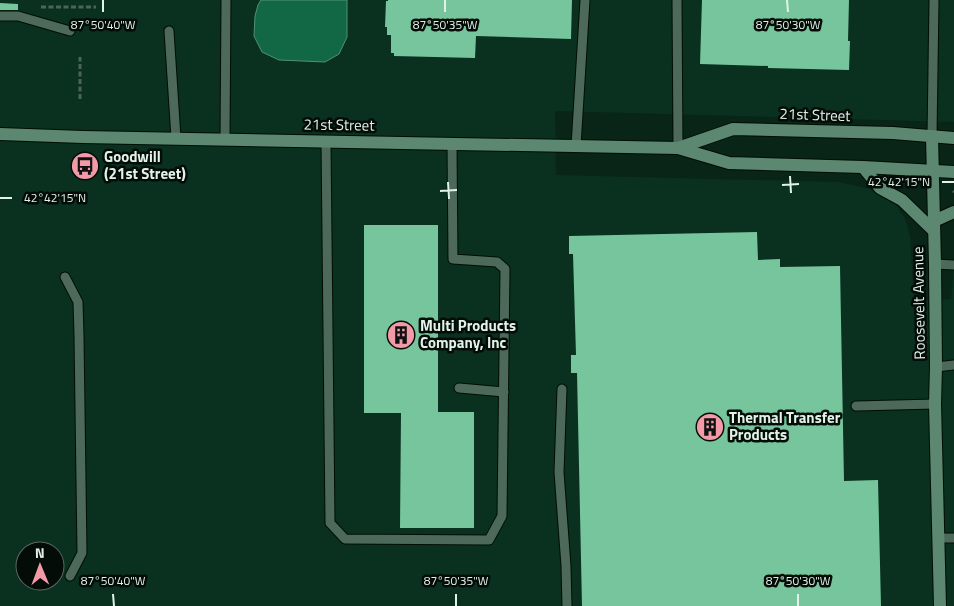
<svg xmlns="http://www.w3.org/2000/svg" width="954" height="606" font-family="'Titillium Web',sans-serif">
	<rect width="100%" height="100%" fill="#092518"/>
	<path fill="#0a301f" fill-rule="evenodd" d="M0 0H954V122L555 111 556 175 839 182 870 189 896 205 905 219 910 236 914 300 951 299 954 267V606H0ZM25 551H55V581H25Z"/>
	<path fill="#126844" stroke="#509175" d="M261 0H347V37L339 54 325 62 279 60 262 52 254 36 255 16 258 5Z"/>
	<g fill="#77c59c">
		<path d="M388 0H572L571 39 476 36 475 58 394 56V53H391V35H387V27H385L386 1H388Z"/>
		<path d="M702 0H849L848 41H850L849 70 768 68V66L700 64Z"/>
		<path d="M0 3 18 4V10H0Z"/>
		<path d="M364 225H438V412H474V528H400L401 413H364Z"/>
		<path d="M757 232 758 260 780 259V267L840 266 844 481 878 480 881 606H582L577 373H571V355H576L573 254H569V236Z"/>
	</g>
	<g fill="none" stroke-linecap="round" stroke-linejoin="round">
		<defs>
			<g id="lane">
				<path d="M677 0 678 148"/>
				<path d="M0 16H18L70 31"/>
				<path d="M169 31 176 138"/>
				<path d="M932 136 934 0"/>
				<path d="M225 139 226 0"/>
				<path d="M326 141 330 523 345 539 489 540 502 516 505 269 497 262 453 259 452 144"/>
				<path d="M576 146 585 0"/>
				<path d="M935 264 954 265"/>
				<path d="M65 277 78 302 79 336 82 553 70 576"/>
				<path d="M936 367 954 365"/>
				<path d="M459 388 504 392"/>
				<path d="M562 389 559 472 566 566 567 606"/>
				<path d="M856 406 935 404"/>
				<path d="M938 538H954"/>
			</g>
			<g id="secondary">
				<path d="M0 134 83 137 678 148 729 163 863 167 954 172"/>
				<path d="M932 136 935 264 936 367 935 404 940 606"/>
				<path d="M678 148 733 129 893 133 954 138"/>
				<path d="M863 167 880 188 902 200 934 231"/>
				<path d="M934 221 954 212"/>
			</g>
		</defs>
		<use href="#lane" stroke="#000e04" stroke-width="11"/>
		<use href="#secondary" stroke="#000e04" stroke-width="14"/>
		<g stroke="#4c6558" stroke-width="3" stroke-dasharray="5 2.5" stroke-linecap="butt">
			<path d="M41 7H96"/>
			<path d="M80 99V57"/>
			<path d="M953 191 954 192"/>
		</g>
		<use href="#lane" stroke="#4c6959" stroke-width="9"/>
		<use href="#secondary" stroke="#5c8770" stroke-width="12"/>
	</g>
	<path fill="none" stroke="#e2f2e8" stroke-width="2" d="M103 0V12M445 0V12M787 0 788 12M790 176 791 193M448 182 449 199M942 182H954M782 185 799 184M440 191 457 190M0 198H12M113 594 114 606M456 594V606M798 594V606"/>
	<defs>
		<symbol id="bus-disc" viewBox="-11 -11 22 22"><circle r="9.5" fill="#f39aa8" stroke="#030c06"/><path d="M-5-6H5V4H4V6H2V4H-2V6H-4V4H-5ZM-3.5-4V0h7V-4ZM-3.5 1.2v1.5H-2V1.2ZM2 1.2v1.5H3.5V1.2Z" fill="#111"/></symbol>
		<symbol id="building-disc" viewBox="-11 -11 22 22"><circle r="9.5" fill="#f39aa8" stroke="#030c06"/><path d="M-4-6H4V6H1V3H-1V6H-4ZM-2.5-4.3h1.7v1.8h-1.7ZM.8-4.3h1.7v1.8H.8ZM-2.5-1h1.7V.8h-1.7ZM.8-1h1.7V.8H.8Z" fill="#111"/></symbol>
	</defs>
	<g fill-rule="evenodd">
		<use href="#bus-disc" x="69" y="150" width="32" height="32"/>
		<use href="#building-disc" x="385" y="319" width="32" height="32"/>
		<use href="#building-disc" x="694" y="411" width="32" height="32"/>
	</g>
	<g text-anchor="middle" stroke-width="5" stroke-linejoin="round" paint-order="stroke">
		<g font-size="15" fill="#e2f2e8" stroke="#030c06">
			<text transform="translate(815 115) rotate(2)" y="5">21st Street</text>
			<text transform="translate(339 125) rotate(1)" y="5">21st Street</text>
			<text transform="translate(919 303) rotate(-91)" y="5">Roosevelt Avenue</text>
		</g>
		<g font-size="15" font-weight="bold" fill="#e2f2e8" stroke="#030c06" text-anchor="start">
			<text x="104" y="162">Goodwill<tspan x="104" dy="17">(21st Street)</tspan></text>
			<text x="420" y="331">Multi Products<tspan x="420" dy="17">Company, Inc</tspan></text>
			<text x="729" y="423">Thermal Transfer<tspan x="729" dy="17">Products</tspan></text>
		</g>
	</g>
	<g font-size="12" text-anchor="middle" fill="#e2f2e8" stroke="#030c06" stroke-width="5" stroke-linejoin="round" paint-order="stroke">
		<text x="103" y="29">87°50'40"W</text>
		<text x="445" y="29">87°50'35"W</text>
		<text x="788" y="29">87°50'30"W</text>
		<text x="899" y="186">42°42'15"N</text>
		<text x="55" y="202">42°42'15"N</text>
		<text x="113" y="585">87°50'40"W</text>
		<text x="456" y="585">87°50'35"W</text>
		<text x="798" y="585">87°50'30"W</text>
	</g>
	<g transform="translate(40 566) rotate(359)"><circle r="24" fill="#030c06" stroke="#5c6860"/>
	<path d="M0-4L9 19L0 12L-9 19Z" fill="#f39aa8"/>
	<text y="-8" font-size="14" font-weight="bold" text-anchor="middle" fill="#e2f2e8">N</text>
	</g>
</svg>
